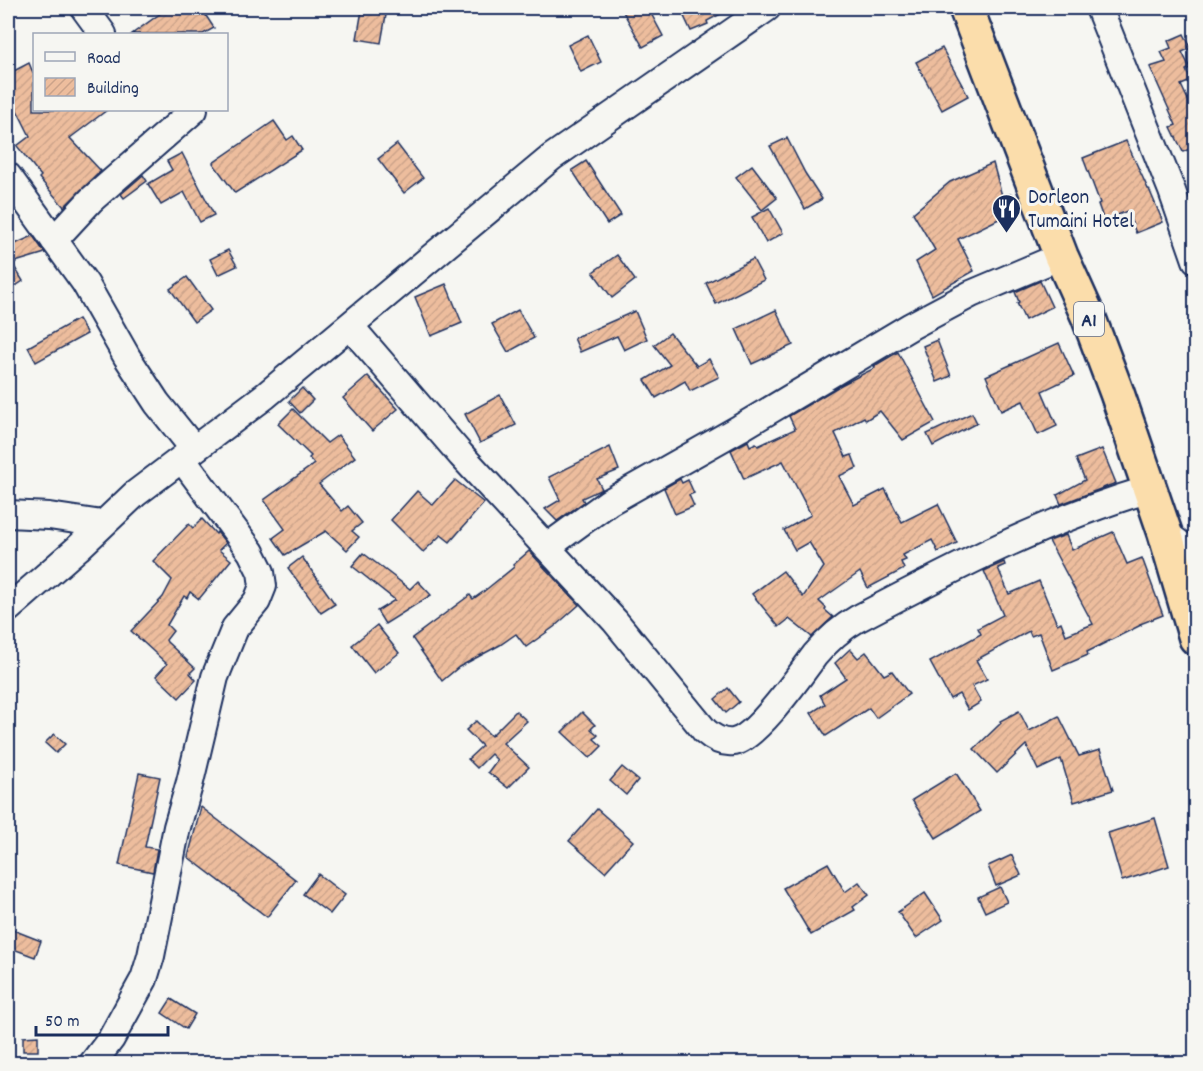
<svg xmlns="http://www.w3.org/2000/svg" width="1203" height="1071" font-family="Dekko,sans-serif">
	<defs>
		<pattern id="building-hatch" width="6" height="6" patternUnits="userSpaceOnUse" patternTransform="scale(1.5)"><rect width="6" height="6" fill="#edbd9d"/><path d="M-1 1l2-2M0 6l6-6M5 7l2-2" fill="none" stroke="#cba38a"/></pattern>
	</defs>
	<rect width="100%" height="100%" fill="#f6f6f2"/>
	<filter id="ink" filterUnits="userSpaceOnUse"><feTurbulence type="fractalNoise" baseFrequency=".0167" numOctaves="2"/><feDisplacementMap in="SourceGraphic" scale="12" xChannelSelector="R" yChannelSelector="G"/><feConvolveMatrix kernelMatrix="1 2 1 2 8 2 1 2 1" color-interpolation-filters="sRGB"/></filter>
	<g filter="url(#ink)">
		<g fill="url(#building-hatch)" stroke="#1b2f5e" stroke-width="1.5">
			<path d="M168 8H201L214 28 203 34H132Z"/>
			<path d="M621 8H648L663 36 643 47Z"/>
			<path d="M680 8H732L707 21 708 24 691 31Z"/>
			<path d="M362 10 386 15 381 43 357 39Z"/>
			<path d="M1184 34 1191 48 1182 52 1190 68 1186 70 1191 81 1181 85 1196 117V146L1183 152 1171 127 1176 125 1150 67 1166 62 1161 52 1171 48 1168 41Z"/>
			<path d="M588 35 601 62 581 72 568 45Z"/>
			<path d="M942 48 968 96 942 110 916 62Z"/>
			<path d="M29 63 34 75V110H107L70 138 101 171 64 207 39 178 41 176 17 146 30 136 15 106 8 110V74Z"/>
			<path d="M274 121 287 140 293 136 302 150 235 193 213 163Z"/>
			<path d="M787 138 805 173 822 199 805 209 770 146Z"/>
			<path d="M1126 141 1148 189H1149L1163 222 1136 233 1127 211 1104 221 1098 204 1100 203 1083 158Z"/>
			<path d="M397 144 423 178 404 193 378 159Z"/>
			<path d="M182 153 214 215 200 222 184 192 161 205 148 184 172 170 167 161Z"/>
			<path d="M586 161 621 215 607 224 572 170Z"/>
			<path d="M993 163 1002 196 1012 194 1015 211 958 239 974 271 932 295 916 262 935 250 913 213 950 182Z"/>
			<path d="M752 165 777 198 762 210 736 177Z"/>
			<path d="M143 175 147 181 124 198 121 194Z"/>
			<path d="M769 208 783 233 766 243 752 217Z"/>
			<path d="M33 236 45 253 12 263 23 281 8 291V247Z"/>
			<path d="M228 250 237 266 218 275 210 259Z"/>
			<path d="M617 255 635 280 612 298 593 272Z"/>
			<path d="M753 259 764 280 716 304 706 283Z"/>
			<path d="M187 277 211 310 194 322 170 289Z"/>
			<path d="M1040 281 1052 307 1025 320 1017 303 1019 302 1015 292Z"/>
			<path d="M446 284 462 323 431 336 415 297Z"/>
			<path d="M518 310 534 338 508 352 492 324Z"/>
			<path d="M776 310 793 345 752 364 736 329Z"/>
			<path d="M635 311 647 339 624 350 617 336 580 352 574 338Z"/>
			<path d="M78 319 87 334 36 362 28 347Z"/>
			<path d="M670 333 697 366 709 359 719 377 690 391 685 381 656 398 645 380 670 365 654 345Z"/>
			<path d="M937 340 951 376 937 382 923 346Z"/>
			<path d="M1059 343 1074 376 1042 391 1057 426 1038 435 1023 401 1001 411 986 376Z"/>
			<path d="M898 352 935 422 903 440 880 411 866 420 864 417 835 433 846 457 852 455 857 468 839 476 854 505 885 489 902 522 938 504 957 543 938 552 932 540 903 555 906 560 901 562 904 569 868 588 860 572 819 601 826 608 825 610 833 617 812 637 789 619 779 627 752 594 783 571 803 597 824 567 809 542 795 550 784 530 811 515 783 461 744 479 731 450 748 441 750 446 756 443 758 446 795 429 789 416 841 385 875 368 874 366Z"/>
			<path d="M368 376 398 409 372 431 343 398Z"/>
			<path d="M302 388 313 400 300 413 289 401Z"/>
			<path d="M500 395 516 425 480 443 465 414Z"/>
			<path d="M293 409 327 443 338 435 355 457 319 484 342 511 348 506 362 523 352 531 359 537 347 550 326 531 285 555 273 538 285 529 264 500 314 464 309 458 311 456 278 424Z"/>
			<path d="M972 413 977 423 933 446 927 434Z"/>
			<path d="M610 447 619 470 597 479 602 489 582 498 584 502 557 521 545 509 560 500 549 477Z"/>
			<path d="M1102 449 1116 483 1061 504 1057 495 1085 480 1076 459Z"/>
			<path d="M680 479 682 483 688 480 694 493 689 495 694 506 675 514 664 488Z"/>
			<path d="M455 480 484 503 450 542 441 535 423 552 391 520 417 491 433 505Z"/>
			<path d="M202 519 216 534 217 532 226 543 219 550 231 560 199 599 190 592 187 598 184 596 167 625 173 631 166 640 167 642 195 668 190 673 196 680 179 698 156 676 167 664 131 631 163 597 172 580 153 561 189 524 193 528Z"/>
			<path d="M1113 532 1127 564 1142 558 1163 615 1140 624 1141 625 1087 652 1088 655 1053 670 1039 633 1031 636 1029 631 976 660 987 679 972 686 981 702 968 710 959 694 950 699 930 662 981 634 978 628 1003 615 984 571 1004 562 1005 565 998 568 1009 594 1039 581 1057 624 1061 622 1066 635 1093 624 1049 541 1066 535 1072 550Z"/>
			<path d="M529 551 579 605 554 627 526 647 516 634 500 645 459 667 442 681 412 638 470 595 473 599 483 592 514 567 513 565Z"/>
			<path d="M363 553 410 589 418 581 431 595 385 624 377 611 395 600 352 566Z"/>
			<path d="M302 557 335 604 321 613 288 568Z"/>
			<path d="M377 625 399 653 374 673 352 645Z"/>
			<path d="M850 649 858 658 866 652 884 675 892 671 909 694 876 718 869 708 826 736 811 713 825 704 820 695 846 678 835 663Z"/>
			<path d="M728 688 739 702 726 713 715 699Z"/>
			<path d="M516 711 527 721 503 743 529 767 508 788 488 772 497 760 491 754 477 768 468 759 482 746 466 730 476 721 491 736Z"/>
			<path d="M1019 711 1029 731 1059 716 1079 756 1100 750 1113 790 1074 802 1061 759 1038 770 1026 745 997 773 974 749 1001 723 1000 721Z"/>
			<path d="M582 712 595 725 591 729 598 735 594 739 602 746 590 758 562 732Z"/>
			<path d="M54 734 65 744 56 753 45 743Z"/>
			<path d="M622 767 638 780 626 795 610 781Z"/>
			<path d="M139 773 160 777 145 847 157 849 153 872 119 865Z"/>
			<path d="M956 773 980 811 936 838 912 800Z"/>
			<path d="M201 807 296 880 267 917 188 857Z"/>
			<path d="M597 809 633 841 605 872 569 841Z"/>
			<path d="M1155 818 1169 866 1122 881 1108 833Z"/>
			<path d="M1012 855 1021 875 996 886 988 866Z"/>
			<path d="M828 863 845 892 859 882 869 895 853 907 855 910 811 935 783 888Z"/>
			<path d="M318 874 345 895 330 914 303 894Z"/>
			<path d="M1000 887 1007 902 985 912 978 897Z"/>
			<path d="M925 893 943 920 916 938 898 912Z"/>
			<path d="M8 928 41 941 35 957 8 947Z"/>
			<path d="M171 999 195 1014 186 1029 162 1013Z"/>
			<path d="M38 1036V1051H23V1037Z"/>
		</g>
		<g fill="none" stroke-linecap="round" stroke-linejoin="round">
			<defs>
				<g id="minor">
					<path d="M84 8 103 34"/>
					<path d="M1099 8 1172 191 1196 260"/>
					<path d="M8 176 85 283 127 357 157 403 194 449"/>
					<path d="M54 240 91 200 194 110"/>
					<path d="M350 326 461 455 615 621 705 731C713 738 722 744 734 742 757 737 800 675 815 655 827 641 841 628 857 619 952 569 1047 519 1150 489"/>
					<path d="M8 514 49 516 102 524"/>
					<path d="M1165 533 1196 556"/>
					<path d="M547 547 609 502 740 428 911 326 971 294 1061 256"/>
					<path d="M8 609 78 548 135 494 265 396 552 157 767 8"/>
					<path d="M92 1064 111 1039 144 979 151 956 177 827 190 782 215 677 235 628 257 601 263 586 261 572 251 552 182 459"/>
				</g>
				<path id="highway" d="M966 8 1061 256 1088 316 1117 393 1165 533 1196 638"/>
			</defs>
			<use href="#minor" stroke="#1b2f5e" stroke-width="30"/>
			<use href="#highway" stroke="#1b2f5e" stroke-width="38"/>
			<use href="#minor" stroke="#f6f6f2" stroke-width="26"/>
			<use href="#highway" stroke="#fbddab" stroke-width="33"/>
		</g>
	</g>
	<defs>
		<symbol id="restaurant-pin" viewBox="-11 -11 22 30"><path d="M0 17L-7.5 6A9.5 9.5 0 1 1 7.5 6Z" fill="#1b2f5e" stroke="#f6f6f2"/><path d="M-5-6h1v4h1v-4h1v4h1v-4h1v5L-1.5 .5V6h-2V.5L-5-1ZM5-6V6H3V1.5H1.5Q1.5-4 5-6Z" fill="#fff"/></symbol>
	</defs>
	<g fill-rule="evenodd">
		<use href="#restaurant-pin" x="990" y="192" width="33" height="45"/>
	</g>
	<g text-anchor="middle" stroke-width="6" stroke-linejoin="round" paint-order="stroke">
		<rect fill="#f6f6f2" stroke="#5d6b8a" stroke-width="1.5" x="1074" y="302" width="30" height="34" rx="4.5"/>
		<g font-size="20" font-weight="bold" fill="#1b2f5e">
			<text x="1089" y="326">A1</text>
		</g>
		<g font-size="21" fill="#1b2f5e" stroke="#f6f6f2" text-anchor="start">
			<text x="1028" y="203">Dorleon<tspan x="1028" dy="24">Tumaini Hotel</tspan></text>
		</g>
	</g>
	<rect width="1203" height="1071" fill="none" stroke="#f6f6f2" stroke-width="30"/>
	<rect x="15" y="15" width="1173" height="1041" fill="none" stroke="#1b2f5e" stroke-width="2" filter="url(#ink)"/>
	<rect x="33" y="33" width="195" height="78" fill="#f6f6f2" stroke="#9ea6b7" stroke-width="1.5"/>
	<rect x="45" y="52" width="30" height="9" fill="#f6f6f2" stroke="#9ea6b7" stroke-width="1.5"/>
	<text x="87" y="63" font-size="18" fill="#1b2f5e">Road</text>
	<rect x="45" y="78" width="30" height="18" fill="url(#building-hatch)" stroke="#9ea6b7" stroke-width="1.5"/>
	<text x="87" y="93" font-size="18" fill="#1b2f5e">Building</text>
	<path d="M36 1026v9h132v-9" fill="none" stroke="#1b2f5e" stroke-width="3"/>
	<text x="45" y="1026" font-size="18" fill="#1b2f5e" stroke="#f6f6f2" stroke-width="4.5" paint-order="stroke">50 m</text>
</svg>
